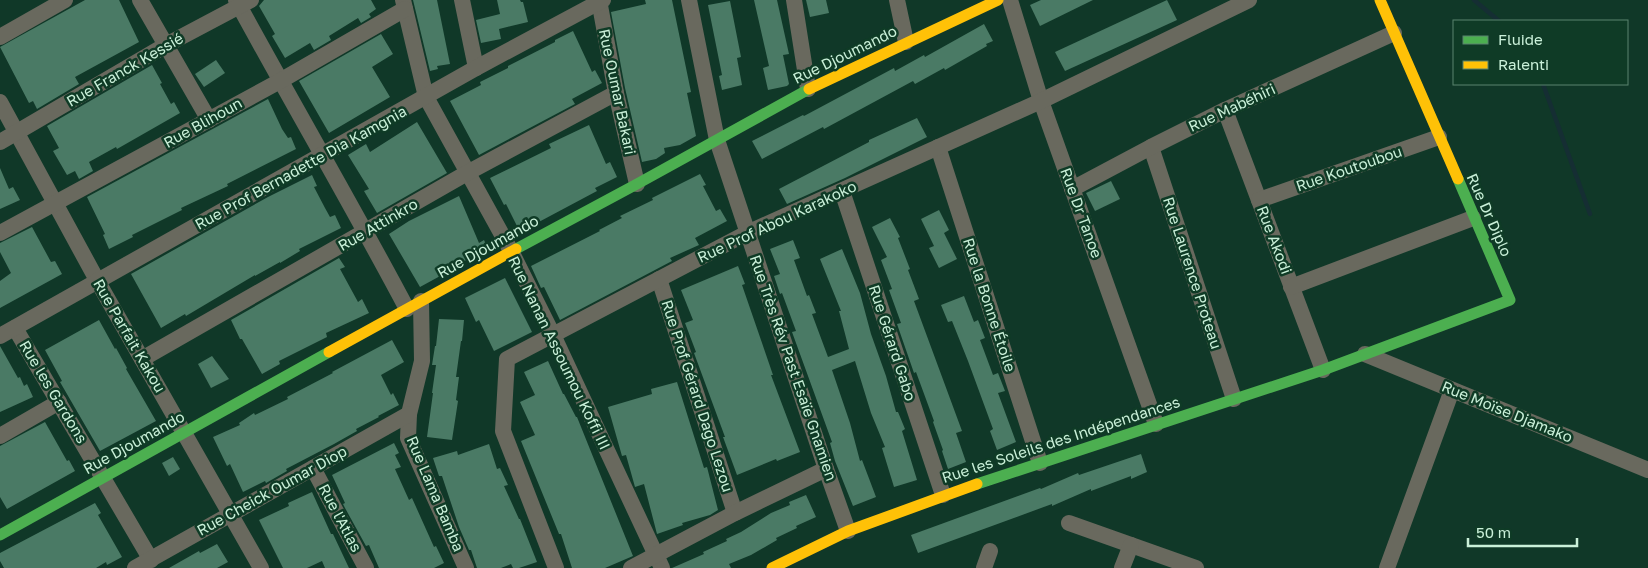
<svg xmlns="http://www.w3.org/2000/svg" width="1648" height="568" font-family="'Golos Text',sans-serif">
	<rect width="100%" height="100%" fill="#103828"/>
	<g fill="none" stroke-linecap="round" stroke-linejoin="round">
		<g stroke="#152e33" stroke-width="4.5">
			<path d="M1474 0 1499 21"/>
			<path d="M1543 84 1590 214"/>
		</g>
	</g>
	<g fill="#4a7a65">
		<path d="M85 0H119L139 42 75 77 79 84 37 109 33 101 29 103 0 47Z"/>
		<path d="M264 0H371L376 9 369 14 371 17 361 23 358 18 329 36 331 40 314 50 310 43 285 58 272 36 275 34 259 6Z"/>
		<path d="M413 0H437L450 64 437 66 438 69 430 71Z"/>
		<path d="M497 0H520L521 2H523L528 22 499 29 501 39 481 43 476 20 500 14Z"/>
		<path d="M645 0H672L691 92 687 93 696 136 680 145 664 148 665 153 656 159 642 162 625 88 611 12 646 4Z"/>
		<path d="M754 0H777L789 54 783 55 789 84 787 86 768 90 763 68 769 66Z"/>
		<path d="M806 0H826L829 13 810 17Z"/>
		<path d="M1041 0H1093L1040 26 1030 5Z"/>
		<path d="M1167 0 1177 20 1065 71 1055 52Z"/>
		<path d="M730 1 741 57 737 58 742 85 722 90 719 76 722 75 708 5Z"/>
		<path d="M984 24 993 41 986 44 987 46 945 70 944 68 915 84 913 81 824 129 823 127 762 159 752 141 803 115 804 116 894 68 895 71 924 55 925 57Z"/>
		<path d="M573 31 592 72 595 70 602 83 572 99 575 104 479 155 450 101 481 85 480 82 508 68V66L555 42V40Z"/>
		<path d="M381 34 393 54 372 67 390 97 329 133 299 81Z"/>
		<path d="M216 60 225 73 204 87 195 74Z"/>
		<path d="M152 65 162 83 160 84 171 104 174 102 180 113 117 149 116 147 89 162 93 171 79 179 75 171 67 175 53 151 59 148 47 126Z"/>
		<path d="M268 99 282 129 288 138 291 137 296 149 227 184 228 186 181 208 182 210 132 235 133 237 109 249 103 235 105 234 87 197Z"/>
		<path d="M917 118 927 137 845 178 787 204 779 189 869 142V140Z"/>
		<path d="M417 122 447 173 377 213 364 191 369 189 348 155 366 144 370 152Z"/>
		<path d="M589 125 606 164 610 162 617 177 595 188 597 191 520 232 506 204 504 205 490 178 551 148 549 144Z"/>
		<path d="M0 168 9 189 13 187 20 200 0 209Z"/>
		<path d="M700 174 706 185 703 186 716 211 720 209 727 221 695 238 699 245 670 258 672 261 560 320 544 287 541 288 531 266 600 231 599 230 622 218 620 216 653 200 652 198Z"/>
		<path d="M312 175 317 186 314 187 325 208 330 217 335 215 341 228 299 249 300 251 280 263V262L255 276V275L186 316 185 314 161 328 131 274 268 197Z"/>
		<path d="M1111 181 1120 199 1095 211 1086 193Z"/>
		<path d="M459 196 479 243 484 240 488 249 441 273 442 275 420 287 389 234 409 221Z"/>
		<path d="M939 210 949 230 944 233 957 259 939 268 929 248 934 246 921 219Z"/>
		<path d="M890 218 900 237 898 238 910 269 908 270 919 299 914 301 962 431 956 433 966 462 948 469 942 451 943 450 933 422 934 421 916 372 914 373 897 324 901 323 889 290 892 289 881 260 887 257 872 227Z"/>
		<path d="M32 227 51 262 55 261 62 274 0 308V281L11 273 0 252V243Z"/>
		<path d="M793 240 800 258 794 260 807 296 809 295 816 313 812 314 828 357 849 349 839 311H841L820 259 842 249 860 293 871 334 886 376 896 412H898L905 429 902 431 917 480 894 487 882 448 885 447 871 413 855 361 832 370 850 423 860 461 862 460 876 497 853 506 835 461 830 443 832 442 792 332 796 331 782 293 780 294 774 276 780 274 770 249Z"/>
		<path d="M339 258 345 267 340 269 358 302 362 299 369 313 326 333 327 337 279 361 280 364 262 374 242 339H240L231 320Z"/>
		<path d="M738 266 745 284 742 285 773 375H771L800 452 777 461 776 459 737 475 723 437H725L694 353 696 352 685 323 693 320 681 290Z"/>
		<path d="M505 278 532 332 494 351 479 320 476 322 465 298Z"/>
		<path d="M964 296 974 322 978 320 985 338 980 340 993 375 998 373 1005 391 998 393 1016 442 997 450 990 431 993 429 968 361 952 321 948 322 941 305Z"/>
		<path d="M439 319 464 320 462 341H461L456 377H459L456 400 458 401 452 440 427 437 433 393H432L436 365H432L435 346H436Z"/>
		<path d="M99 320 115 349 116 348 127 368 126 369 156 421 100 451 60 382 62 381 45 350Z"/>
		<path d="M392 340 404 362 381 375 391 395 393 393 399 405 378 416 379 417 356 429 357 431 334 444 286 469 287 471 266 483 265 481 243 492 230 464 227 466 213 437 240 425 239 423 254 413 255 415 288 399 287 397 333 373 332 372Z"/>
		<path d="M0 346 18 378 20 377 24 386 27 384 33 397 0 412Z"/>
		<path d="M212 356 229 379 211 388 198 364Z"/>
		<path d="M548 361 563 394H564L576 417H577L633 556 605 568H572L561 534H559L521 441 535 435 520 402 535 395 524 372Z"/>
		<path d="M677 382 704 468 707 467 718 510 710 515 682 523 683 525 657 534 644 484 635 487 626 455 622 456 608 407 652 394 651 389Z"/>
		<path d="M45 422 67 461 69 460 75 471 7 509 0 497V446Z"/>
		<path d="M394 443 399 453 395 455 401 467 395 469 409 500 412 498 434 547 436 546 444 563 434 568H379L369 545 366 546 345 508 343 504 345 503 332 475Z"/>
		<path d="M489 444 497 469 500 468 508 485 504 486 519 519H520L537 562 519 568H513L511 564 501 568H477L471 550H469L459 527 442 476H439L433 458 457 451 458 455Z"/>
		<path d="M1141 454 1147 472 1131 479V476L1091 491V489L1052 506V504L918 553 911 535 1040 488 1041 489 1078 473 1079 475Z"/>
		<path d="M173 457 180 469 169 476 162 463Z"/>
		<path d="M312 492 331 534H333L349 568H325L322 561 307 568H283L259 520 289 506 288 503Z"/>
		<path d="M806 495 816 517 796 526 797 528 776 538 777 540 751 555 729 564 731 568H672L704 554 703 552 727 541 726 539 741 532 771 513 790 505 789 502Z"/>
		<path d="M95 503 101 513 98 515 122 557 107 565 106 562 96 568H4L0 561V553Z"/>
		<path d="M217 544 228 562 217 568H169L199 551 200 553Z"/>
	</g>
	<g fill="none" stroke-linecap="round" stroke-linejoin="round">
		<g stroke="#69695e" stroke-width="16">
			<path d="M140 0 209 120"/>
			<path d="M236 0C292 103 352 205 407 309"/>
			<path d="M403 0 426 97 511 251 553 335 662 568"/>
			<path d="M462 0 476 68"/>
			<path d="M599 0 616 93 637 184"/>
			<path d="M689 0 717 140 826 469 848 531"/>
			<path d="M794 0 808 89"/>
			<path d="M897 0 906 42"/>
			<path d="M1010 0 1041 101 1156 424"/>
			<path d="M0 37 65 0"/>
			<path d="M0 102 98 282 261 568"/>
			<path d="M1225 110 1323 370"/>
			<path d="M0 142 166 45 251 0"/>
			<path d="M938 147 1040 463"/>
			<path d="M1151 147 1234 399"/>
			<path d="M1072 189 1151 147 1225 110 1394 33"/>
			<path d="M842 191 943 495"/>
			<path d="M1259 200 1439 137"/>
			<path d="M0 233 280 81 405 9"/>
			<path d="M659 279 735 513"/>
			<path d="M1291 287 1473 218"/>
			<path d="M421 301 422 361 409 414 408 438 466 568"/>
			<path d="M15 328 151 560"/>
			<path d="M0 336 476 68 603 0"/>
			<path d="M1365 354 1648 470"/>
			<path d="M142 359 467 173 616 93"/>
			<path d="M0 436 59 402"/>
			<path d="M313 468 366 568"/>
			<path d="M1069 523 1196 568"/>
			<path d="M135 568 409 414"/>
			<path d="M556 568 503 431 507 359 747 233 1041 101 1249 0"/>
			<path d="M631 568 735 513 826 469"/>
			<path d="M984 568 990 551"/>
			<path d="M1122 568 1131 545"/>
			<path d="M1387 568 1452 390"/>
		</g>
		<g stroke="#4caf50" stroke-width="11">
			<path d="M516 249 637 184 809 89"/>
			<path d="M977 484 1323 370 1510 300 1458 179"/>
			<path d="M0 535 329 352"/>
		</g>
		<g stroke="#ffc107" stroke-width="11">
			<path d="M1380 0 1458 179"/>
			<path d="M809 89 998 0"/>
			<path d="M329 352 516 249"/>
			<path d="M772 568 848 531 977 484"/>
		</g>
	</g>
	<g text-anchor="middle" stroke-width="5" stroke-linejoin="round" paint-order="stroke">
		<g font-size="15" fill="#caf0d9" stroke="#0f3b26">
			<text transform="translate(845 55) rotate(-26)" y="5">Rue Djoumando</text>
			<text transform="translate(125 70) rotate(-30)" y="5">Rue Franck Kessié</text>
			<text transform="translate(617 92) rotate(78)" y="5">Rue Oumar Bakari</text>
			<text transform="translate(1232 108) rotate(-25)" y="5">Rue Mabéhiri</text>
			<text transform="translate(203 123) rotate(-29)" y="5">Rue Blihoun</text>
			<text transform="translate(301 168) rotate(-29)" y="5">Rue Prof Bernadette Dia Kamgnia</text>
			<text transform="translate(1349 169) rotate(-19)" y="5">Rue Koutoubou</text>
			<text transform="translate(1081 213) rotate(70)" y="5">Rue Dr Tanoe</text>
			<text transform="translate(1489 215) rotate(66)" y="5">Rue Dr Diplo</text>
			<text transform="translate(777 222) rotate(-25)" y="5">Rue Prof Abou Karakoko</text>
			<text transform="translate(378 225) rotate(-30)" y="5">Rue Attinkro</text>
			<text transform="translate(1274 240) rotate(69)" y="5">Rue Akodi</text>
			<text transform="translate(488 247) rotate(-29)" y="5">Rue Djoumando</text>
			<text transform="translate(1192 273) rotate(72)" y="5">Rue Laurence Proteau</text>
			<text transform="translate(989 305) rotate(72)" y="5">Rue la Bonne Étoile</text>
			<text transform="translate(129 336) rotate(60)" y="5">Rue Parfait Kakou</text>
			<text transform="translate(892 343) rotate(72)" y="5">Rue Gérard Gabo</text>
			<text transform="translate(559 353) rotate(64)" y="5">Rue Nanan Assoumou Koffi III</text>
			<text transform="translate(793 368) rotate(71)" y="5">Rue Très Rév Past Esaïe Gnamien</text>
			<text transform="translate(53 392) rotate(59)" y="5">Rue les Gardons</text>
			<text transform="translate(697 396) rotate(72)" y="5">Rue Prof Gérard Dago Lezou</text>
			<text transform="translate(1507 412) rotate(22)" y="5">Rue Moïse Djamako</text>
			<text transform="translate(1061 440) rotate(-18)" y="5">Rue les Soleils des Indépendances</text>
			<text transform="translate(134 443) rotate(-29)" y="5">Rue Djoumando</text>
			<text transform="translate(272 491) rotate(-29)" y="5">Rue Cheick Oumar Diop</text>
			<text transform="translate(435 494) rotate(67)" y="5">Rue Lama Bamba</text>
			<text transform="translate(340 518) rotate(62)" y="5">Rue l'Atlas</text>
		</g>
	</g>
	<rect x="1453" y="20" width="175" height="65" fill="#0f3b26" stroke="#5a836e"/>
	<rect x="1463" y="36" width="25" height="8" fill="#4caf50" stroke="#5a836e"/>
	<text x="1498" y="45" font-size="15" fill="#caf0d9">Fluide</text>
	<rect x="1463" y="61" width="25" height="8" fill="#ffc107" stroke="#5a836e"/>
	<text x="1498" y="70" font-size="15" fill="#caf0d9">Ralenti</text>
	<path d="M1468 538v8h109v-8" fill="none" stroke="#caf0d9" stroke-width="2.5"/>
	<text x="1476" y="538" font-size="15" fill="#caf0d9" stroke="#0f3b26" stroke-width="4" paint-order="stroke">50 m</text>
</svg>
